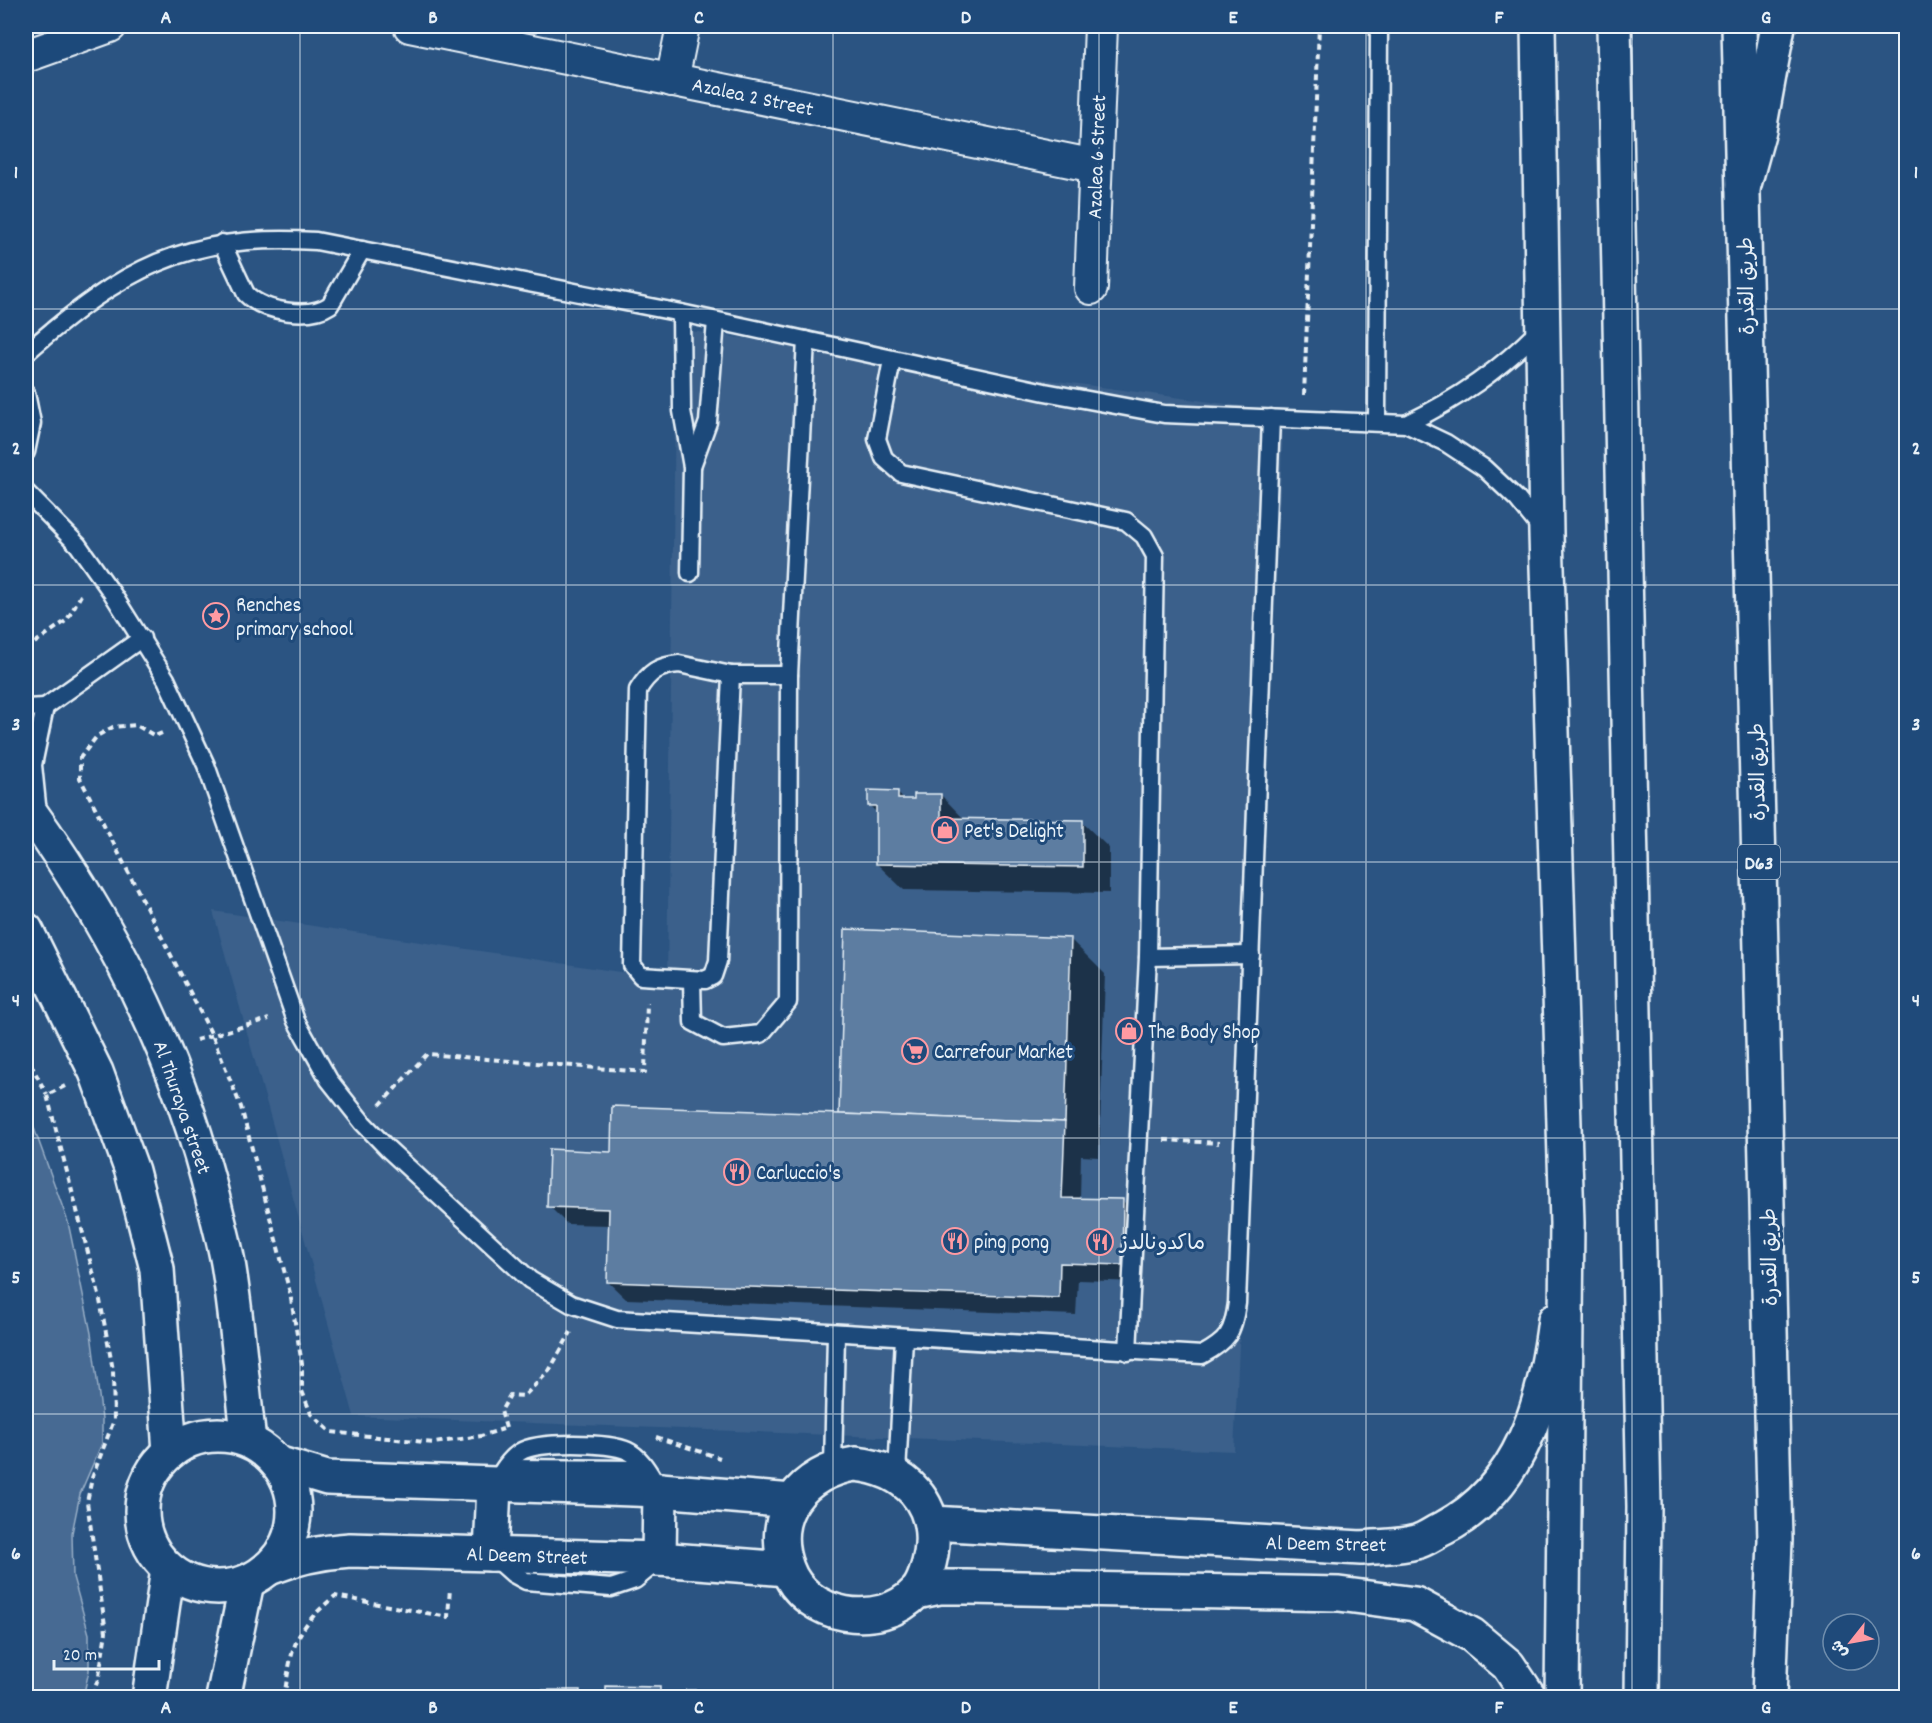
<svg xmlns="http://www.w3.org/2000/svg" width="1932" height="1723" font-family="Dekko,'Playpen Sans Arabic',sans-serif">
	<rect width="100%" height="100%" fill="#2b5482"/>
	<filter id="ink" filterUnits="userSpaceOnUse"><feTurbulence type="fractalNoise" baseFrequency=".0167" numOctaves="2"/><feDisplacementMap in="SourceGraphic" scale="12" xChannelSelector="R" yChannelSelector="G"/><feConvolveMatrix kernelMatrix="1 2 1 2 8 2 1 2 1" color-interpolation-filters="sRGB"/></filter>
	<g filter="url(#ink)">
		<path fill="#3a608b" d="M676 329 1284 412 1234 1451 354 1416 213 911 667 979Z"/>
		<path fill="#476b93" stroke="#98aec6" stroke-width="1.5" d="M26 1106 68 1222 91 1333 102 1419V1443L80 1494 72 1533 73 1577 89 1634V1671L83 1697H26Z"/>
		<g fill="#0007">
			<path d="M897 792 905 801 941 795 965 820 1082 822 1109 848V893L904 890 877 864V813L869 805Z"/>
			<path d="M847 931 1070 939 1105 974 1099 1157 1081 1156 1080 1200 1123 1201 1141 1219 1139 1282 1078 1280 1076 1315 626 1299 608 1282 610 1225 567 1224 549 1206 612 1153 841 1116Z"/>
			<path d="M26 1359 31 1364 26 1555Z"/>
			<path d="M659 1688 668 1698H608Z"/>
		</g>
		<g fill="#5d7da1" stroke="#e8f1f8" stroke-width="1.5">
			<path d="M868 790 898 791V799H914V794H941V818L1083 820V867L876 864V806H868Z"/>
			<path d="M845 929 1071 938 1065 1122 839 1114Z"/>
			<path d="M612 1106 1065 1122 1062 1198 1123 1199 1122 1265 1060 1263 1059 1298 607 1282 609 1209 547 1207 549 1149 611 1152Z"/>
			<path d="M606 1686 660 1687V1698H606Z"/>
			<rect x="526" y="1690" width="54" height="8"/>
			<rect x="686" y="1690" width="54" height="8"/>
			<path d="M764 1695 817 1696V1698H764Z"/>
		</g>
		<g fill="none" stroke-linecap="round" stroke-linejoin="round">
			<defs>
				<g id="service">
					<path d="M222 243 246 294C264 312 309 319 330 305L362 250"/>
					<path d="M681 313 682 411 692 467 690 573"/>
					<path d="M26 353C122 269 185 233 316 241L681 313 1045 392 1164 414 1406 424 1446 443 1484 468 1517 499 1543 531"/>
					<path d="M892 360 877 439 884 458 901 473 1126 521 1144 536 1155 556 1148 957 1128 1352"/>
					<path d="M26 393 32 423 26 452"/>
					<path d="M1377 422 1379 26"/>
					<path d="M1406 424C1458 399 1500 370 1541 328"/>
					<path d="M692 466 708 422 716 321"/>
					<path d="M26 492 78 545 112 593 166 679 206 765 296 1021 329 1080 363 1123 388 1149 530 1280 571 1304 617 1319 1202 1355C1228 1341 1233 1333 1237 1303L1271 418"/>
					<path d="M679 664 731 675 718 961 713 976 705 980 641 976 632 965 638 690C649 672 658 666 679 664Z"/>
					<path d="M731 675H789"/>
					<path d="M26 708 45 707"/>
					<path d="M38 814 33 765 45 707 142 638"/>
					<path d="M1148 957 1251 955"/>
					<path d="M692 980 693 1022 723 1038 761 1034 788 1002 789 675 806 340"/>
					<path d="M833 1467 836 1334"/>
					<path d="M505 1468 646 1469"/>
					<path d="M897 1474 904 1338"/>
					<path d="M494 1485C501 1473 508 1460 520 1452 536 1441 610 1442 628 1451 643 1458 651 1477 660 1490"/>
					<path d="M494 1557 513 1574 526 1581 611 1588 635 1580 658 1561"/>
				</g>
				<g id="minor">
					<path d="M410 26 1095 166"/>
					<path d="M26 56 110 26"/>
					<path d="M672 80 683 26"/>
					<path d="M1091 288 1101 26"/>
				</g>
				<g id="tertiary">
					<path d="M26 806C114 928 180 1060 215 1207 220 1228 226 1248 229 1269 238 1326 242 1384 249 1441"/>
					<path d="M26 930 96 1072 132 1171 157 1269 170 1452"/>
					<circle cx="218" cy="1511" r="76"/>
					<path d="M277 1463 327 1478 660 1490 792 1501"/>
					<path d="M855 1464C905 1469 939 1502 931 1554 929 1565 924 1584 916 1592 880 1631 805 1618 787 1568 767 1514 803 1472 855 1464Z"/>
					<path d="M932 1523 1361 1548C1379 1546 1399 1547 1416 1542 1425 1540 1435 1532 1444 1528 1522 1487 1545 1401 1555 1320"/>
					<path d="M491 1554 494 1485"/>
					<path d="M659 1559 660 1490"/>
					<path d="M269 1568C296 1557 320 1552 350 1550L659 1559 787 1569"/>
					<path d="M917 1592 940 1587H966L1339 1594 1415 1604 1472 1635 1508 1665 1530 1698"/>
					<path d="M149 1698 168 1569"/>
					<path d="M223 1698 247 1582"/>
				</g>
				<path id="secondary" d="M1538 26 1546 534 1567 1223 1562 1698"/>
				<g id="primary">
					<path d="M1614 26 1644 1507 1642 1698"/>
					<path d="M1739 26 1775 1540 1769 1698"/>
				</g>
				<path id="motorway" d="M1743 188 1759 130 1778 26"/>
			</defs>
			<use href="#service" stroke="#e8f1f8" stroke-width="21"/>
			<use href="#minor" stroke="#e8f1f8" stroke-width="36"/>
			<use href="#tertiary" stroke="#e8f1f8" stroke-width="38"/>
			<use href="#secondary" stroke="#e8f1f8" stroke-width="38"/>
			<use href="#primary" stroke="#e8f1f8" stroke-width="38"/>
			<use href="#motorway" stroke="#e8f1f8" stroke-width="38"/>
			<g stroke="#e8f1f8" stroke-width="4" stroke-dasharray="6 4.5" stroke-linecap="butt">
				<path d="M1304 395 1319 26"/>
				<path d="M26 649 67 620 81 595"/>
				<path d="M162 733 155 736 136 725 113 727 97 736 80 758V778L213 1037 241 1107 290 1293 302 1364V1391L311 1414 331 1432 434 1443 481 1436 503 1429"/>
				<path d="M196 1040 269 1019"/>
				<path d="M26 1055 47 1095"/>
				<path d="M65 1086 47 1095 99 1295 113 1370 114 1420 92 1478 87 1502 106 1632 99 1676 92 1698"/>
				<path d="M380 1105 427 1054 645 1072 647 1002"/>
				<path d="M1164 1140 1219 1143"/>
				<path d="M506 1428 501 1411 510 1395 524 1396 549 1371 571 1332"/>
				<path d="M656 1437 720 1458"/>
				<path d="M284 1698C292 1646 293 1631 335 1596L448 1617 450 1588"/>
			</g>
			<use href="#service" stroke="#1f4a7a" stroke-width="16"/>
			<use href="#minor" stroke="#1f4a7a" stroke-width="32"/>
			<use href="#tertiary" stroke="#1f4a7a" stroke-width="33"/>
			<use href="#secondary" stroke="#1f4a7a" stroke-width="33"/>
			<use href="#primary" stroke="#1f4a7a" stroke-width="33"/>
			<use href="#motorway" stroke="#1f4a7a" stroke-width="33"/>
		</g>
	</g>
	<path fill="none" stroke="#e8f1f8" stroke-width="1.5" stroke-opacity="0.55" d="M300 26V1698M566 26V1698M833 26V1698M1099 26V1698M1366 26V1698M1632 26V1698M26 309H1906M26 585H1906M26 862H1906M26 1138H1906M26 1414H1906"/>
	<defs>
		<symbol id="sight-ring" viewBox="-11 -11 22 22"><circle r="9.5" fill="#1f4a7a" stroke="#ff9aa2" stroke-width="1.5"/><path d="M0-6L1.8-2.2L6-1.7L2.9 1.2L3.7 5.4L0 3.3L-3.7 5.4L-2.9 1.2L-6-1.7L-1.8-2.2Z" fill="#ff9aa2"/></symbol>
		<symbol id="shop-ring" viewBox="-11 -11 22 22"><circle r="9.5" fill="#1f4a7a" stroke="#ff9aa2" stroke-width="1.5"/><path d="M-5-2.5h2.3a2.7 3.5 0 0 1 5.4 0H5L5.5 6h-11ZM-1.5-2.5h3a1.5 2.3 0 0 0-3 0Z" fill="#ff9aa2"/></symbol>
		<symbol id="supermarket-ring" viewBox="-11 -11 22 22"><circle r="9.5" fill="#1f4a7a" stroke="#ff9aa2" stroke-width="1.5"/><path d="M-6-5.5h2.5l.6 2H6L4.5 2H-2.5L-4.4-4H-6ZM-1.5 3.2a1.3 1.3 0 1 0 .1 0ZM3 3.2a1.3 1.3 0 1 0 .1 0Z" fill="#ff9aa2"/></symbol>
		<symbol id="restaurant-ring" viewBox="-11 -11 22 22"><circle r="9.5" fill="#1f4a7a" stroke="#ff9aa2" stroke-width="1.5"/><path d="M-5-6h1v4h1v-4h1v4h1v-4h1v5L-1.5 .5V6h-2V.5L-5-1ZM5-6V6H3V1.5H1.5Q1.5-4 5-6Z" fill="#ff9aa2"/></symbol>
	</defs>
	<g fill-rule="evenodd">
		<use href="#sight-ring" x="201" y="601" width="30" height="30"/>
		<use href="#shop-ring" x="930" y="815" width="30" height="30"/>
		<use href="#shop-ring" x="1114" y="1016" width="30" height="30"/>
		<use href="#supermarket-ring" x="900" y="1036" width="30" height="30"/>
		<use href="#restaurant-ring" x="722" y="1157" width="30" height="30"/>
		<use href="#restaurant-ring" x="940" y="1226" width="30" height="30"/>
		<use href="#restaurant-ring" x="1085" y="1227" width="30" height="30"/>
	</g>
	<g text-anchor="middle" stroke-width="6" stroke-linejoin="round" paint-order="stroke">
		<rect fill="#1f4a7a" stroke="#acbfd2" stroke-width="1.5" x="1738" y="845" width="42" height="34" rx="4.5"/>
		<g font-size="20" font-weight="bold" fill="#e8f1f8">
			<text x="1759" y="869">D63</text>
		</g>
		<g font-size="21" fill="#e8f1f8" stroke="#1f4a7a">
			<text transform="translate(753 96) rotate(12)" y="7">Azalea 2 Street</text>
			<text transform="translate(1096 157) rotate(-88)" y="7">Azalea 6 Street</text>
			<text transform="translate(1746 286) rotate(-91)" y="7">طريق القدرة</text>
			<text transform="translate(1757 772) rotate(-91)" y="7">طريق القدرة</text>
			<text transform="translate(183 1107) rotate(71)" y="7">Al Thuraya street</text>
			<text transform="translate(1769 1257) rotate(-91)" y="7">طريق القدرة</text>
			<text transform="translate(1326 1543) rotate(1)" y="7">Al Deem Street</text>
			<text transform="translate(527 1555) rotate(2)" y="7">Al Deem Street</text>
		</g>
		<g font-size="21" fill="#e8f1f8" stroke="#1f4a7a" text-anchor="start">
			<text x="236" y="611">Renches<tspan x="236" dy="24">primary school</tspan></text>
			<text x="964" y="837">Pet's Delight</text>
			<text x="1148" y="1038">The Body Shop</text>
			<text x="934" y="1058">Carrefour Market</text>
			<text x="756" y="1179">Carluccio's</text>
			<text x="974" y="1248">ping pong</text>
			<text x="1120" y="1249">ماكدونالدز</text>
		</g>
	</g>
	<rect width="1932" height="1723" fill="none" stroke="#1f4a7a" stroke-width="66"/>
	<g transform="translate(1851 1642) rotate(239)"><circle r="28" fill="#1f4a7a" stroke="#6f8dac" stroke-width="1.5"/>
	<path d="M0-4.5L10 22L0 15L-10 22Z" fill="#ff9aa2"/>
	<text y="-9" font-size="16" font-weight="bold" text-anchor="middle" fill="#e8f1f8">ش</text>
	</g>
	<path d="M54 1660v9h105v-9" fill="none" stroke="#e8f1f8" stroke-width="3"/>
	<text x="63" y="1660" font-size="18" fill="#e8f1f8" stroke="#1f4a7a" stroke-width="4.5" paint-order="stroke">20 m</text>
	<rect x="33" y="33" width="1866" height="1657" fill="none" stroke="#e8f1f8" stroke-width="2"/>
	<g font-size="20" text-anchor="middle" font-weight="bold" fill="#e8f1f8">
		<text x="166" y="23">A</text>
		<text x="433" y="23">B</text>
		<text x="699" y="23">C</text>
		<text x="966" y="23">D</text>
		<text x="1233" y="23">E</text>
		<text x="1499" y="23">F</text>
		<text x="1766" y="23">G</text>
		<text x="16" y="178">1</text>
		<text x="1916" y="178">1</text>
		<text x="16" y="454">2</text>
		<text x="1916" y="454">2</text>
		<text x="16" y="730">3</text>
		<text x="1916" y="730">3</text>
		<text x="16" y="1006">4</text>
		<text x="1916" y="1006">4</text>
		<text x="16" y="1283">5</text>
		<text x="1916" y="1283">5</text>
		<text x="16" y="1559">6</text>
		<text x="1916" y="1559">6</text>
		<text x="166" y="1713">A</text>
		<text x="433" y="1713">B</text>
		<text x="699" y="1713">C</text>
		<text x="966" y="1713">D</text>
		<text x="1233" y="1713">E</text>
		<text x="1499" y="1713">F</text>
		<text x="1766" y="1713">G</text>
	</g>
</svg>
